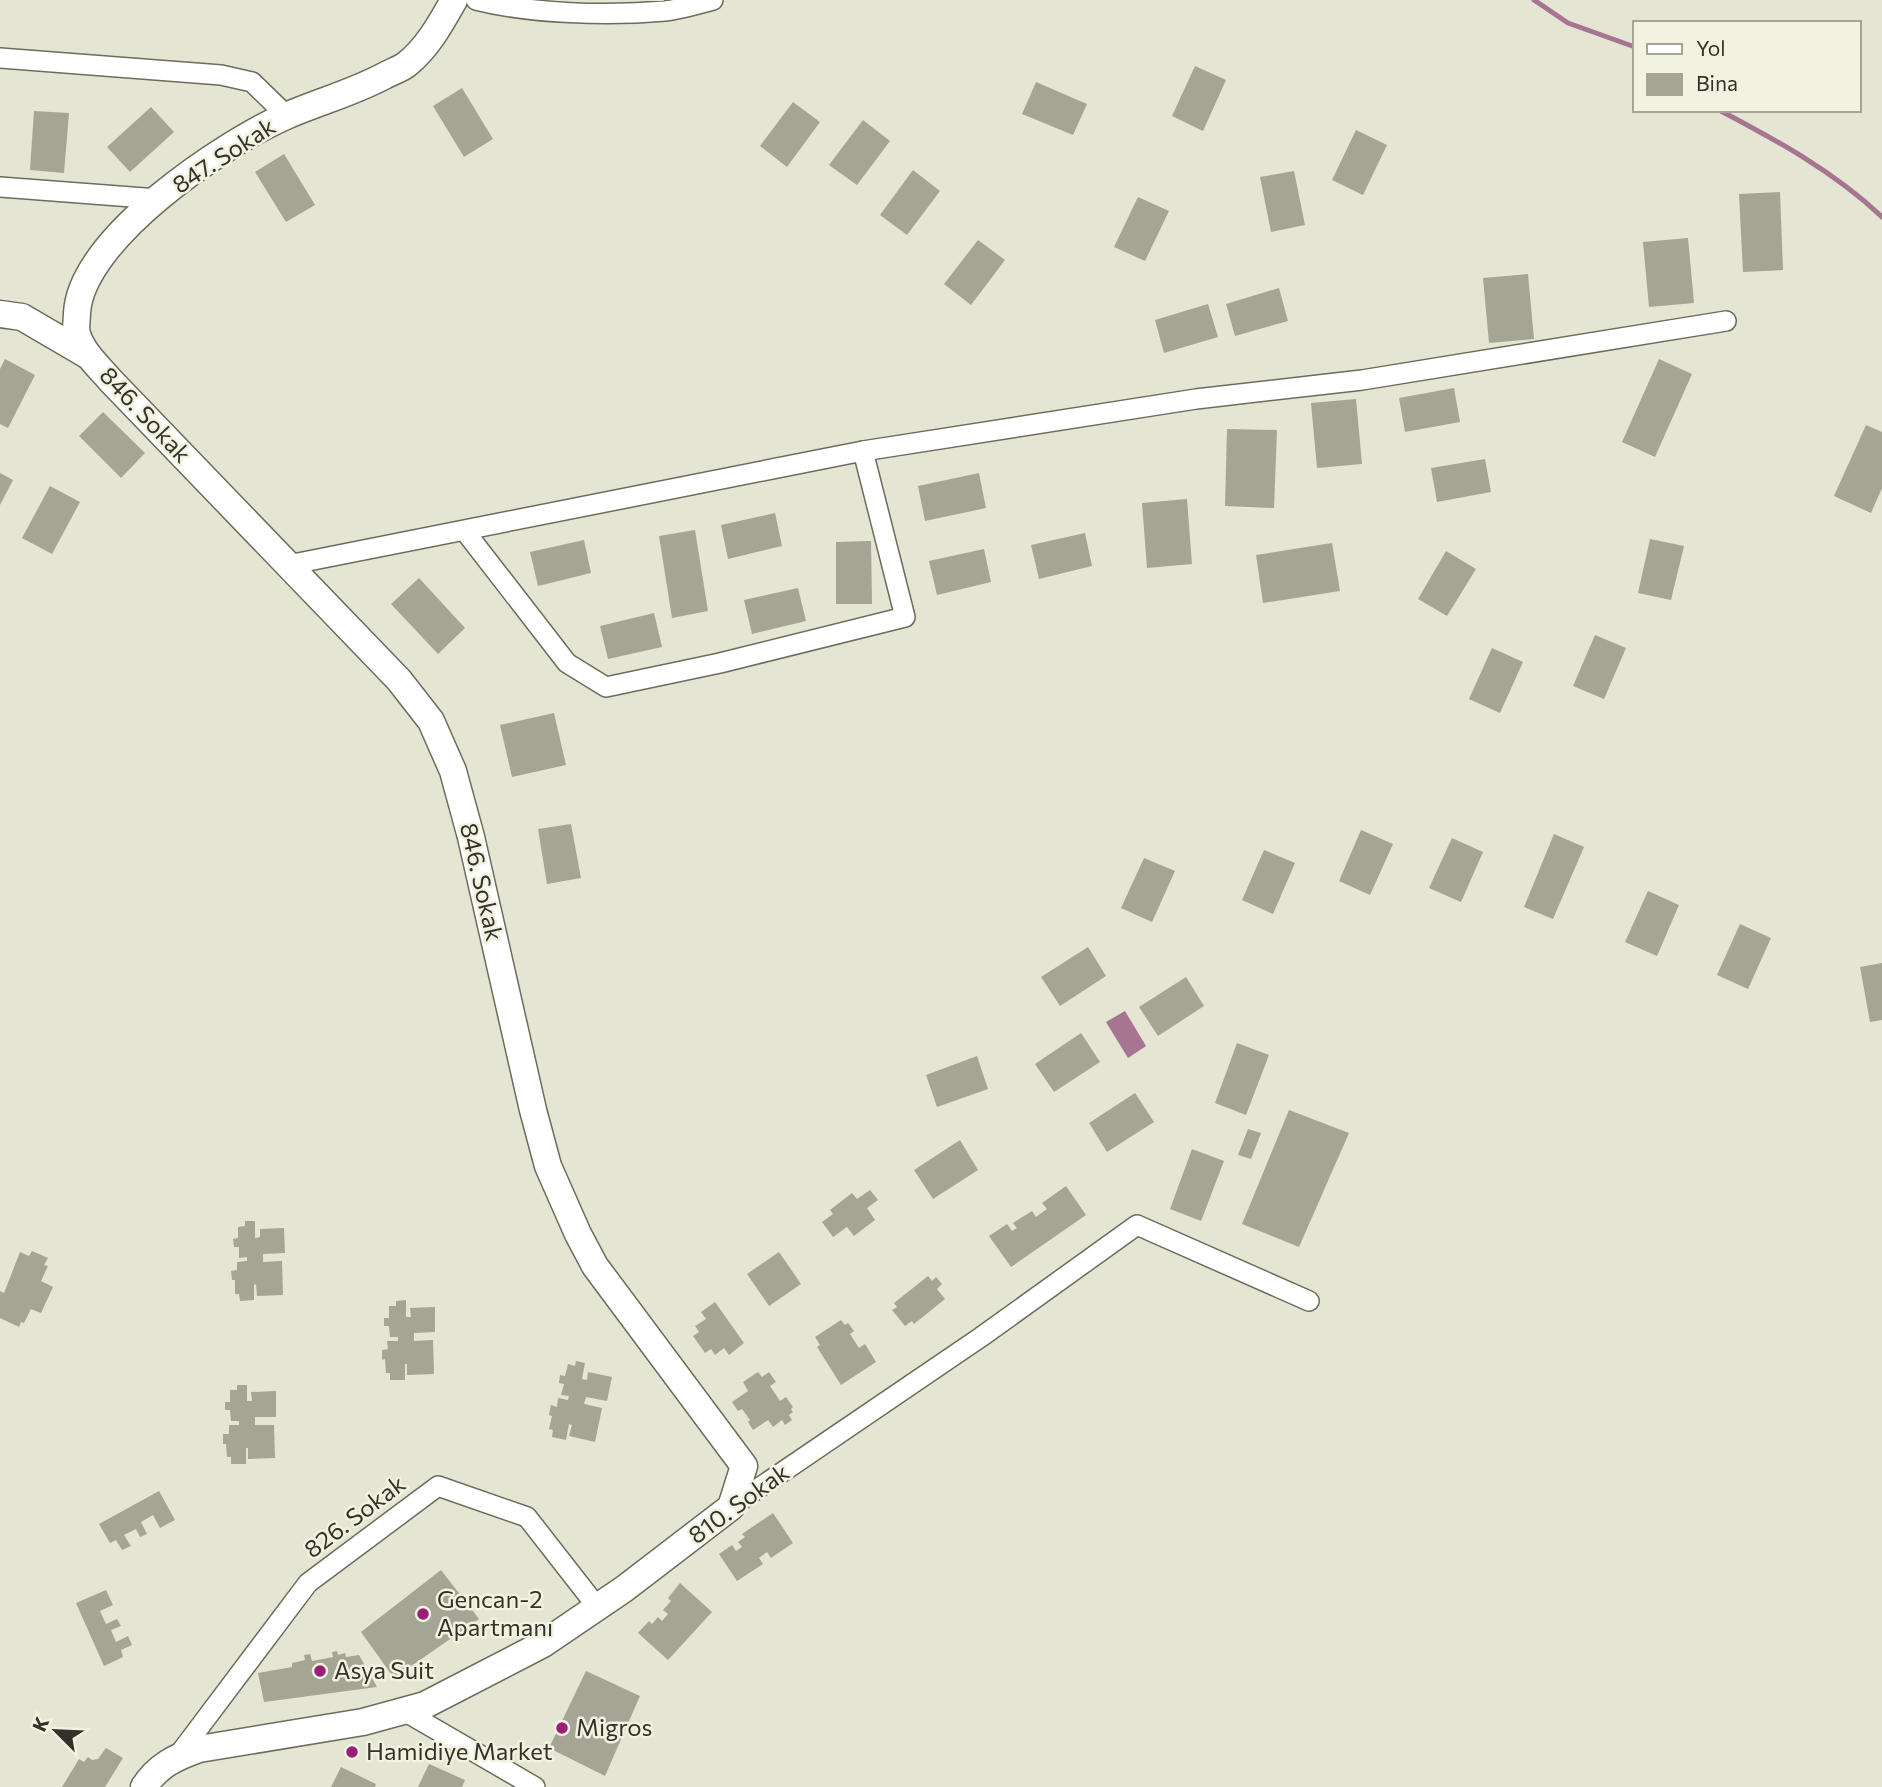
<svg xmlns="http://www.w3.org/2000/svg" width="1882" height="1787" font-family="Commissioner,sans-serif">
	<rect width="100%" height="100%" fill="#e4e5d2"/>
	<path fill="#a77492" d="M1125 1011 1146 1046 1128 1058 1106 1022Z"/>
	<g fill="none" stroke-linecap="round" stroke-linejoin="round">
		<g stroke="#a77492" stroke-width="5">
			<path d="M1534 0 1568 23 1635 47"/>
			<path d="M1719 110C1776 140 1835 172 1882 217"/>
		</g>
	</g>
	<g fill="#a4a594">
		<path d="M1195 66 1226 80 1203 131 1172 116Z"/>
		<path d="M1036 82 1087 104 1073 135 1022 114Z"/>
		<path d="M462 88 493 139 464 157 433 106Z"/>
		<path d="M793 102 820 122 787 167 760 146Z"/>
		<path d="M151 107 174 132 130 172 107 147Z"/>
		<path d="M34 111 69 113 64 173 30 170Z"/>
		<path d="M863 120 890 141 857 185 829 165Z"/>
		<path d="M1356 130 1387 145 1363 195 1332 180Z"/>
		<path d="M284 154 315 205 286 222 255 172Z"/>
		<path d="M913 170 940 191 907 235 880 215Z"/>
		<path d="M1294 171 1305 225 1271 232 1260 177Z"/>
		<path d="M1780 192 1783 270 1743 272 1739 194Z"/>
		<path d="M1138 197 1169 211 1145 261 1114 247Z"/>
		<path d="M1688 238 1694 303 1649 307 1643 242Z"/>
		<path d="M978 240 1005 260 971 305 944 284Z"/>
		<path d="M1528 274 1534 339 1489 343 1483 278Z"/>
		<path d="M1279 288 1288 321 1235 336 1226 304Z"/>
		<path d="M1208 304 1218 337 1164 353 1155 320Z"/>
		<path d="M5 359 35 375 8 428 0 424V369Z"/>
		<path d="M1659 359 1692 374 1655 457 1622 442Z"/>
		<path d="M1454 388 1460 422 1405 432 1399 398Z"/>
		<path d="M1356 399 1362 464 1317 468 1311 403Z"/>
		<path d="M103 412 145 453 121 478 79 436Z"/>
		<path d="M1866 425 1882 432V488L1871 513 1834 496Z"/>
		<path d="M1227 429 1277 430 1274 508 1225 506Z"/>
		<path d="M1485 459 1491 492 1437 502 1431 468Z"/>
		<path d="M0 473 13 480 0 505Z"/>
		<path d="M979 473 986 508 925 521 918 486Z"/>
		<path d="M50 486 80 502 52 554 22 538Z"/>
		<path d="M1187 499 1192 564 1147 568 1142 503Z"/>
		<path d="M775 513 782 546 728 559 721 525Z"/>
		<path d="M695 530 708 611 672 618 659 536Z"/>
		<path d="M1085 533 1092 566 1039 579 1031 545Z"/>
		<path d="M1650 539 1684 546 1671 600 1638 593Z"/>
		<path d="M584 540 591 573 538 586 530 552Z"/>
		<path d="M871 541 872 604H836V542Z"/>
		<path d="M1332 543 1340 591 1263 603 1256 555Z"/>
		<path d="M984 549 991 582 937 595 929 561Z"/>
		<path d="M1446 551 1476 569 1447 616 1418 599Z"/>
		<path d="M419 578 465 628 438 654 391 604Z"/>
		<path d="M798 588 806 621 752 634 744 600Z"/>
		<path d="M654 613 662 647 608 659 600 626Z"/>
		<path d="M1595 635 1626 648 1604 699 1573 686Z"/>
		<path d="M1492 648 1523 662 1500 713 1469 699Z"/>
		<path d="M554 713 566 765 512 777 500 725Z"/>
		<path d="M571 824 581 878 547 884 538 829Z"/>
		<path d="M1361 830 1393 844 1370 895 1339 881Z"/>
		<path d="M1554 834 1584 847 1553 919 1524 907Z"/>
		<path d="M1452 838 1483 852 1461 902 1429 888Z"/>
		<path d="M1264 850 1295 863 1273 914 1242 900Z"/>
		<path d="M1144 858 1175 871 1152 922 1121 908Z"/>
		<path d="M1648 891 1679 905 1657 956 1625 942Z"/>
		<path d="M1740 924 1771 938 1748 989 1717 975Z"/>
		<path d="M1088 947 1106 976 1060 1006 1041 977Z"/>
		<path d="M1882 963V1020L1870 1022 1860 967Z"/>
		<path d="M1186 977 1204 1006 1158 1036 1139 1007Z"/>
		<path d="M1081 1033 1100 1062 1054 1092 1035 1064Z"/>
		<path d="M1237 1043 1269 1055 1246 1115 1215 1103Z"/>
		<path d="M977 1056 988 1089 937 1107 926 1075Z"/>
		<path d="M1135 1093 1154 1122 1107 1152 1089 1123Z"/>
		<path d="M1289 1110 1349 1133 1299 1247 1242 1224Z"/>
		<path d="M1248 1129 1261 1133 1251 1159 1238 1155Z"/>
		<path d="M960 1140 978 1170 933 1199 914 1170Z"/>
		<path d="M1192 1149 1224 1161 1201 1221 1170 1209Z"/>
		<path d="M1066 1186 1086 1215 1011 1267 989 1236 1007 1224 1012 1231 1017 1228 1013 1223 1032 1211 1036 1217 1047 1209 1042 1203Z"/>
		<path d="M870 1190 878 1200 867 1208 875 1220 854 1236 847 1227 833 1237 822 1222 833 1214 830 1210 852 1193 857 1199Z"/>
		<path d="M245 1221H255V1238L260 1237V1229L284 1228 285 1253 263 1254V1262L282 1261 283 1295 257 1296 256 1284 254 1285V1300L240 1301 239 1294H235V1280H232L231 1271 237 1270V1262L247 1261V1257L239 1258V1247H234L233 1239 238 1238V1227L245 1226Z"/>
		<path d="M32 1251 48 1258 44 1265 48 1266 41 1281 53 1287 41 1313 31 1309 24 1323 21 1322 19 1327 0 1318V1291L4 1293 20 1252 29 1256Z"/>
		<path d="M779 1252 801 1284 769 1306 747 1274Z"/>
		<path d="M928 1276 932 1281 936 1277 942 1284 937 1289 945 1299 914 1324 912 1321 905 1326 892 1310 897 1307 894 1303Z"/>
		<path d="M406 1300V1317H411L410 1308 435 1307V1332L414 1333V1341L433 1340 434 1374 407 1375V1364H405V1380H390V1373H386L385 1359 382 1360V1350L388 1349 387 1341H398V1337H390L389 1326H384V1318H389V1306H396V1301Z"/>
		<path d="M715 1302 744 1343 729 1355 724 1348 715 1355 711 1349 705 1353 693 1336 699 1332 695 1326 706 1319 701 1312Z"/>
		<path d="M841 1320 845 1325 848 1323 854 1331 850 1334 859 1348 865 1344 876 1362 841 1385 817 1347 820 1345 815 1337Z"/>
		<path d="M576 1361 585 1363 582 1379 587 1380 588 1372 612 1377 607 1401 586 1397 584 1404 602 1408 595 1442 569 1436 572 1425 569 1424 566 1440 552 1437 553 1430 549 1429 552 1416 549 1415 551 1405 557 1407 558 1398 568 1400 569 1396 561 1395 564 1384 559 1383 560 1375 565 1376 568 1364 575 1366Z"/>
		<path d="M758 1372 762 1377 769 1372 776 1382 770 1386 780 1401 786 1397 793 1407 791 1409 793 1412 789 1415 792 1420 785 1425 782 1420 773 1427 768 1420 753 1430 748 1422 750 1420 742 1409 738 1411 732 1402 748 1391 743 1382Z"/>
		<path d="M237 1385H247V1401H252L251 1392 276 1391V1417H255V1425H274L275 1458 248 1459V1448H246V1464H231V1457H227L226 1444H223V1434H229V1425H239V1421H231L230 1410H225V1402H230V1390H237Z"/>
		<path d="M159 1491 175 1520 160 1528 153 1515 141 1522 147 1534 140 1537 136 1529 124 1535 131 1546 122 1550 116 1540 110 1543 99 1524Z"/>
		<path d="M773 1513 793 1543 771 1558 767 1552 759 1558 763 1564 737 1581 719 1554 732 1545 736 1551 742 1547 738 1542 745 1537 742 1534Z"/>
		<path d="M441 1570 479 1619 394 1678 361 1632Z"/>
		<path d="M680 1583 712 1612 668 1660 638 1633 649 1621 652 1624 658 1617 662 1621 668 1614 663 1610 671 1601 668 1598Z"/>
		<path d="M106 1590 113 1605 100 1611 106 1624 117 1619 121 1626 111 1630 116 1642 128 1636 132 1645 121 1650 123 1657 104 1666 76 1603Z"/>
		<path d="M337 1651 338 1655 345 1653 346 1657 359 1655 377 1687 264 1702 258 1673 292 1667V1663L305 1660 304 1655 310 1654 312 1661 333 1657 332 1652Z"/>
		<path d="M586 1671 640 1696 605 1776 549 1748Z"/>
		<path d="M106 1748 123 1758 105 1787H62L79 1759 84 1762 88 1757 92 1760 98 1759Z"/>
		<path d="M429 1764 465 1780 462 1787H418Z"/>
		<path d="M341 1767 376 1784 375 1787H331Z"/>
	</g>
	<g fill="none" stroke-linecap="round" stroke-linejoin="round">
		<defs>
			<g id="street">
				<path d="M476 0C531 14 609 16 665 11 681 9 698 4 713 0"/>
				<path d="M0 58 221 75 252 82 287 116"/>
				<path d="M0 187 158 199"/>
				<path d="M863 451 1196 399 1362 380 1726 321"/>
				<path d="M288 565 863 451 905 617 720 663 606 687 567 663 464 530"/>
				<path d="M731 1507 981 1337 1137 1225 1309 1301"/>
				<path d="M404 1711 535 1787"/>
				<path d="M177 1757 308 1583 438 1486 527 1517 598 1608"/>
			</g>
			<g id="secondary">
				<path d="M0 314 22 317 87 355"/>
				<path d="M144 1787C157 1766 176 1757 199 1749L363 1722 425 1705 543 1644 624 1589 731 1507 744 1466 595 1266 578 1234 548 1166 533 1110 471 837 453 771 431 721 399 680 111 381C99 367 82 352 77 334 75 328 77 320 77 313 81 239 222 144 286 116 318 102 352 93 384 76 391 72 401 69 407 64 428 47 441 23 454 0"/>
			</g>
		</defs>
		<use href="#street" stroke="#6b6c5c" stroke-width="22"/>
		<use href="#secondary" stroke="#6b6c5c" stroke-width="29"/>
		<use href="#street" stroke="#fff" stroke-width="19"/>
		<use href="#secondary" stroke="#fff" stroke-width="26"/>
	</g>
	<g fill="#9b1f76" stroke="#f1f2df" stroke-width="2.5">
		<circle cx="423" cy="1614" r="7"/>
		<circle cx="320" cy="1671" r="7"/>
		<circle cx="562" cy="1728" r="7"/>
		<circle cx="352" cy="1752" r="7"/>
	</g>
	<g text-anchor="middle" stroke-width="5" stroke-linejoin="round" paint-order="stroke">
		<g font-size="24" fill="#32322b" stroke="#f1f2df">
			<text transform="translate(224 156) rotate(-33)" y="8">847. Sokak</text>
			<text transform="translate(145 415) rotate(47)" y="8">846. Sokak</text>
			<text transform="translate(481 882) rotate(77)" y="8">846. Sokak</text>
			<text transform="translate(739 1504) rotate(-36)" y="8">810. Sokak</text>
			<text transform="translate(355 1517) rotate(-37)" y="8">826. Sokak</text>
		</g>
		<g font-size="24" fill="#32322b" stroke="#f1f2df" text-anchor="start">
			<text x="437" y="1608">Gencan-2<tspan x="437" dy="28">Apartmanı</tspan></text>
			<text x="334" y="1679">Asya Suit</text>
			<text x="576" y="1736">Migros</text>
			<text x="366" y="1760">Hamidiye Market</text>
		</g>
	</g>
	<rect x="1633" y="21" width="228" height="91" fill="#f1f2df" stroke="#a5a597" stroke-width="2"/>
	<rect x="1647" y="44" width="35" height="10" fill="#ffffff" stroke="#a5a597" stroke-width="2"/>
	<text x="1696" y="56" font-size="21" fill="#32322b">Yol</text>
	<rect x="1647" y="74" width="35" height="21" fill="#a4a594" stroke="#a5a597" stroke-width="2"/>
	<text x="1696" y="91" font-size="21" fill="#32322b">Bina</text>
	<g transform="translate(56 1731) rotate(294)" stroke="#f1f2df" stroke-width="5" paint-order="stroke">
	<path d="M0-5L12 26L0 18L-12 26Z" fill="#32322b"/>
	<text y="-10" font-size="19" font-weight="bold" text-anchor="middle" fill="#32322b">K</text>
	</g>
</svg>
